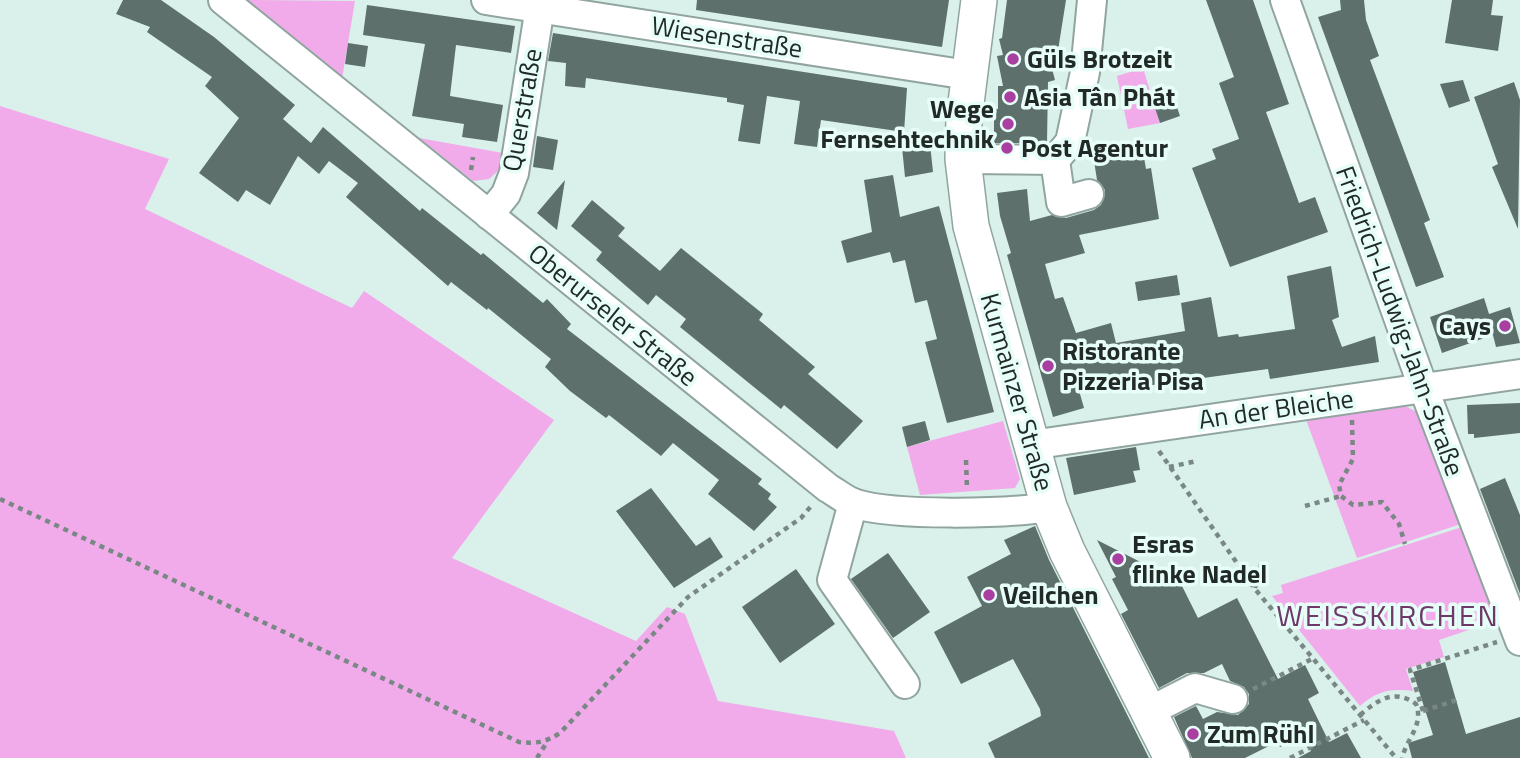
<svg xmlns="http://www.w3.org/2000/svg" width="1520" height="758" font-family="'Titillium Web',sans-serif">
	<rect width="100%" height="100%" fill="#daf0ea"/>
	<g fill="#f1abea">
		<path d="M246 0 355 1 342 79Z"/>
		<path d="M1143 68 1160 123 1128 129 1117 76Z"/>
		<path d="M0 106 169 159 145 209 352 308 364 291 554 420 452 558 636 641 667 607 685 614 718 701 894 731 906 758H0Z"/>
		<path d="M419 138 503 153 500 169 489 179 473 181Z"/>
		<path d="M1401 404 1419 413 1461 524 1357 558 1305 417Z"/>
		<path d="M1003 421 1020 479 1015 488 920 495 907 447Z"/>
		<path d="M1462 527 1495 621 1439 640 1444 657 1406 669 1413 691C1390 688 1377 691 1360 706L1272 596 1283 593 1281 585Z"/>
	</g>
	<g fill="#5d706b">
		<path d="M123 0H161L214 37 295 105 283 119 311 143 323 127 420 211 422 208 481 255 483 253 543 303 547 299 571 324 567 329 762 479 758 484 771 494 768 499 777 507 754 531 708 494 719 480 673 443 661 456 609 415 606 418 570 391 545 367 551 359 488 308 487 310 451 282 448 286 346 197 358 183 329 161 319 174 298 156 270 205 246 190 238 202 199 173 239 118 205 86 212 77 147 32 150 27 116 14Z"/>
		<path d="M697 0H949L942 47 696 10Z"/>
		<path d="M1007 0H1066L1056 63 1051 65 1055 80 1048 82 1047 143H994V109H998V86H1003L997 56 1003 55 999 39 1002 38Z"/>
		<path d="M1206 0H1253L1289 104 1266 112 1299 203 1315 197 1328 232 1230 267 1192 168 1216 159 1212 149 1239 139 1219 83 1234 77Z"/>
		<path d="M1340 0H1364L1366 20 1379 56 1370 60 1430 220 1424 223 1444 277 1416 287 1318 17 1341 10Z"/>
		<path d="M1452 0H1493L1491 15 1503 16 1498 51 1445 43Z"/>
		<path d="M367 5 515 26 511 53 456 45 450 96 503 105 497 142 462 137 464 124 412 116 425 44 363 35Z"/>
		<path d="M553 33 907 88 904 132 821 120 817 147 794 144 800 101 767 96 760 144 738 141 744 105 727 102V98L586 78 585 88 565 86 566 63 548 61Z"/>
		<path d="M348 43 368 46 365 67 345 64Z"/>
		<path d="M1463 80 1470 101 1449 108 1440 84Z"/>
		<path d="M1514 82 1520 100 1518 229 1492 167 1498 164 1474 97Z"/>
		<path d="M1170 87 1180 116 1160 123 1150 93Z"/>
		<path d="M537 136 558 140 553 170 533 167Z"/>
		<path d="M1141 140 1146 169 1151 168 1159 219 1079 235 1085 253 1045 264 1055 299 1063 297 1076 333 1111 323 1116 343 1185 331 1181 303 1211 297 1218 337 1238 334 1239 337 1295 329 1287 276 1331 266 1339 317 1332 320 1342 347 1375 336 1379 362 1270 379 1268 369 1124 389 1122 374 1078 387 1084 408 1053 417 1007 255 1011 253 1000 216 997 193 1027 189 1030 221 1052 215 1066 218 1094 210 1101 205 1105 190 1097 180 1092 148Z"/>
		<path d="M930 144 933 172 905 177 902 147Z"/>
		<path d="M893 175 900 217 939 206 994 412 947 423 925 342 937 339 927 300 915 303 905 260 893 263 890 252 847 263 841 241 872 232 864 180Z"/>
		<path d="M565 180 557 230 537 213Z"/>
		<path d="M592 200 625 228 618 236 660 271 681 248 763 314 759 320 815 367 808 374 863 421 837 449 784 405 781 409 680 327 686 319 656 295 648 305 596 260 602 252 571 226Z"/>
		<path d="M1177 275 1180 295 1138 301 1135 282Z"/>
		<path d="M1484 298 1489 314 1510 307 1520 343 1496 347 1493 335 1442 353 1430 317Z"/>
		<path d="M1520 403V433L1474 438V434H1468L1467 405Z"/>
		<path d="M925 421 930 440 907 447 902 427Z"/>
		<path d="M1136 447 1140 470 1133 471 1136 482 1074 495 1066 458Z"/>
		<path d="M1505 478 1520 515V594L1480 489Z"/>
		<path d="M651 488 696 546 710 537 723 557 674 588 616 511Z"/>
		<path d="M1035 526 1049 560 1149 758H995L988 743 1041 716 1040 709 1013 659 961 684 934 632 982 606 967 577 1011 554 1004 540Z"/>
		<path d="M1097 540 1180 582 1198 618 1237 598 1278 679 1305 665 1319 693 1308 699 1329 742 1347 733 1361 758H1298L1311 751 1303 735 1280 747 1277 742 1245 758H1192L1174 717 1196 706 1203 719 1217 712 1238 715 1249 704V694L1244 687 1230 681 1222 664 1204 673H1187L1159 688 1121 614 1128 610 1112 579 1116 577Z"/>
		<path d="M888 553 930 612 893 638 851 579Z"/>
		<path d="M796 569 835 624 780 663 742 607Z"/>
		<path d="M1445 662 1466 734 1520 717V758H1412L1408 743 1433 735 1413 672Z"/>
	</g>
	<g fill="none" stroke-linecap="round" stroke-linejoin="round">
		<defs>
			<g id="minor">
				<path d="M223 0 828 488C837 493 846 501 856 504 895 516 1006 514 1049 507"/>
				<path d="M486 0 968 75"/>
				<path d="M1285 0 1423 387 1520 641"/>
				<path d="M963 159 1055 160 1070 142 1085 72 1092 0"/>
				<path d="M1055 160 1061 202 1089 194"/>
				<path d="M489 215 506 194 514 173 541 0"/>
				<path d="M1031 445 1520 374"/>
				<path d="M853 503 832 580 905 684"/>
				<path d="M1148 712 1195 688 1233 699"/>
			</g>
			<path id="major" d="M979 0 964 119 963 159 971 226 1049 507 1067 551 1172 758"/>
		</defs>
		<use href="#minor" stroke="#91a5a0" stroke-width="32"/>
		<use href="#major" stroke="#91a5a0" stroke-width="38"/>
		<g stroke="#798884" stroke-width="4.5" stroke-dasharray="5 5" stroke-linecap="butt">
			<path d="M471 170 473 157"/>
			<path d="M1352 420 1353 459 1339 485 1341 496 1353 505 1382 502 1399 524 1405 544"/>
			<path d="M1159 451 1255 589 1396 758"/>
			<path d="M966 460 967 489"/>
			<path d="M1169 467 1197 461"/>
			<path d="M0 499 519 742C536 744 546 742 560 733L688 597 801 518 812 505"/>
			<path d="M1305 506 1341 496"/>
			<path d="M1255 588 1262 559"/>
			<path d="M1253 689 1312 659"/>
			<path d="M1423 711 1410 670 1497 642"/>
			<path d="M1423 711 1457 700"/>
			<path d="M1360 715C1378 700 1394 688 1416 704 1424 725 1407 738 1402 758"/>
			<path d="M537 758 547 742"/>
			<path d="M1290 758 1364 720"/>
		</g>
		<use href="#minor" stroke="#fff" stroke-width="28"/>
		<use href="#major" stroke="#fff" stroke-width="35"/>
	</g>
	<g fill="#a83fa1" stroke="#e7fdf7" stroke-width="2.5">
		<circle cx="1013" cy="59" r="7"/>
		<circle cx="1010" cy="97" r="7"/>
		<circle cx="1008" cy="124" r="7"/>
		<circle cx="1007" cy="148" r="7"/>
		<circle cx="1505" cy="326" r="7"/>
		<circle cx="1048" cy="366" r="7"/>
		<circle cx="1118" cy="559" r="7"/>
		<circle cx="989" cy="595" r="7"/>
		<circle cx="1193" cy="734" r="7"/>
	</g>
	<g text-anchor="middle" stroke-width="7" stroke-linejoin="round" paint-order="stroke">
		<g font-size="26" fill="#222a28" stroke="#e7fdf7">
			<text transform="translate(727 37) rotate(9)" y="9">Wiesenstraße</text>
			<text transform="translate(522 110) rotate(-80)" y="9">Querstraße</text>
			<text transform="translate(613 315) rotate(39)" y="9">Oberurseler Straße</text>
			<text transform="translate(1400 321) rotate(70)" y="9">Friedrich-Ludwig-Jahn-Straße</text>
			<text transform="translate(1017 392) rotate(74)" y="9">Kurmainzer Straße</text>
			<text transform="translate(1276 409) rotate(-8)" y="9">An der Bleiche</text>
		</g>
		<g font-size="26" font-weight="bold" fill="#222a28" stroke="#e7fdf7" text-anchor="start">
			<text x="1027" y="68">Güls Brotzeit</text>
			<text x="1024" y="106">Asia Tân Phát</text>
			<text x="994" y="118" text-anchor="end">Wege<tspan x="994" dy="30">Fernsehtechnik</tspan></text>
			<text x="1021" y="157">Post Agentur</text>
			<text x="1491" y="335" text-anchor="end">Cays</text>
			<text x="1062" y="360">Ristorante<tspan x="1062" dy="30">Pizzeria Pisa</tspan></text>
			<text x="1132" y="553">Esras<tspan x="1132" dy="30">flinke Nadel</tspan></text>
			<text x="1003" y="604">Veilchen</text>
			<text x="1207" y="743">Zum Rühl</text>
		</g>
		<g font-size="30" letter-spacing="2" fill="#6e3969" stroke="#e7fdf7">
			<text x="1388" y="626">WEISSKIRCHEN</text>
		</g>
	</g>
</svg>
